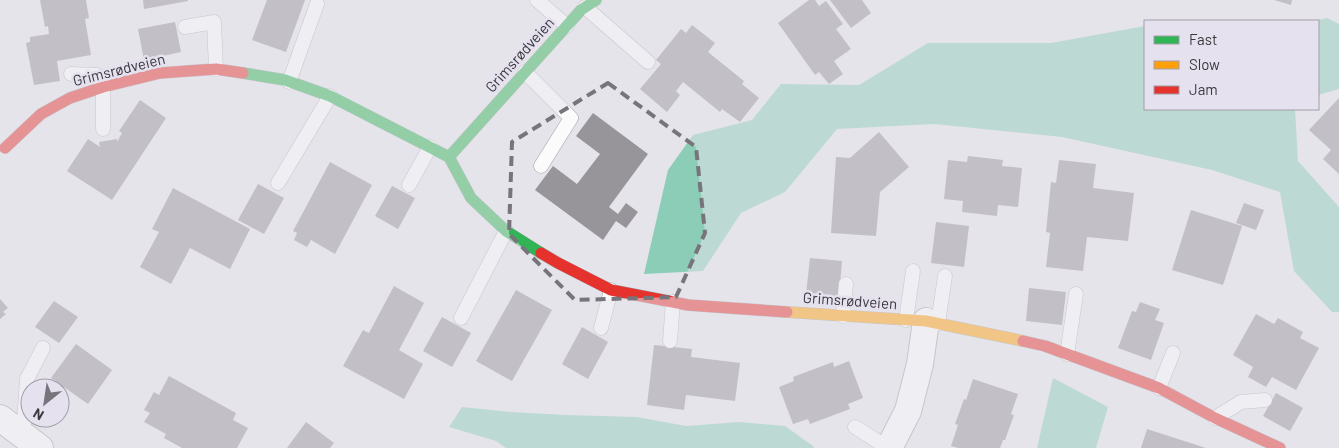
<svg xmlns="http://www.w3.org/2000/svg" width="1339" height="448" font-family="Barlow,sans-serif">
	<rect width="100%" height="100%" fill="#e6e4eb"/>
	<g fill="#8bcdb6">
		<path d="M1327 18 1339 24V89L1318 95V21H1315Z"/>
		<path d="M1145 26V109H1295L1298 161 1339 207V312H1332L1294 271 1280 192 1212 170 1062 137 934 124 837 129 785 192 741 213 703 271 644 274 668 170 693 135 752 120 781 84 859 85 928 43H1051Z"/>
		<path d="M1053 378 1108 407 1096 448H1037Z"/>
		<path d="M462 407 511 412 566 415 637 417 686 426 740 422 785 426 813 446 814 448H506L496 441 449 427Z"/>
	</g>
	<g fill="#97959a">
		<path d="M40 0H86L89 18 85 19 91 55 57 61 60 81 34 85 26 43 30 42V37L49 34 48 26 45 27Z"/>
		<path d="M143 0H188V1L144 9Z"/>
		<path d="M267 0H305L286 52 252 40Z"/>
		<path d="M809 0H815L819 6 826 1 843 24 836 29 851 49 834 61 843 74 829 84 819 72 815 75 778 23Z"/>
		<path d="M830 0H862L871 13 851 28Z"/>
		<path d="M1274 0H1292L1291 5Z"/>
		<path d="M175 22 181 52 144 60 138 29Z"/>
		<path d="M692 25 715 43 708 52 744 81 742 84 759 98 740 122 722 109 720 112 683 82 676 91 680 95 667 112 640 89 661 64 656 60 681 29 686 33Z"/>
		<path d="M1339 98V174L1323 159 1331 150 1309 130Z"/>
		<path d="M140 100 166 118 112 200 67 171 88 139 100 147 99 142 117 139V142L122 133 119 131Z"/>
		<path d="M593 113 648 154 609 207 618 214 626 203 638 212 626 228 616 221 603 240 535 190 553 166 577 184 600 154 576 136Z"/>
		<path d="M879 132 909 167 880 192 876 236 831 233 836 157 850 158Z"/>
		<path d="M968 156 1003 160 1002 166 1022 168 1018 207 998 205 997 216 962 212 963 201 944 199 948 160 967 162Z"/>
		<path d="M1059 160 1096 164 1093 188 1134 193 1128 241 1087 237 1083 271 1046 267 1050 233 1046 232 1051 182 1056 183Z"/>
		<path d="M330 162 372 185 335 254 311 240 307 247 294 240 297 233 293 231Z"/>
		<path d="M258 184 284 198 264 234 238 220Z"/>
		<path d="M392 186 415 198 398 229 375 216Z"/>
		<path d="M173 188 250 229 230 269 190 248 171 284 140 267 159 232 152 229Z"/>
		<path d="M1244 203 1264 210 1256 230 1236 223Z"/>
		<path d="M1191 210 1242 226 1223 285 1172 270Z"/>
		<path d="M936 222 969 226 964 267 931 263Z"/>
		<path d="M810 258 842 261 839 297 806 294Z"/>
		<path d="M394 286 424 303 399 350 423 364 404 399 343 366 363 330 369 333Z"/>
		<path d="M1029 288 1066 292 1062 325 1026 321Z"/>
		<path d="M516 290 552 310 512 381 476 361Z"/>
		<path d="M0 299 8 308 3 312 6 314 0 319Z"/>
		<path d="M54 301 78 317 59 343 35 327Z"/>
		<path d="M1140 302 1160 309 1155 320 1164 323 1151 360 1118 348 1132 311 1136 312Z"/>
		<path d="M1256 314 1274 324 1278 318 1303 332 1300 338 1319 348 1296 390 1272 377 1266 387 1248 377 1253 367 1233 355Z"/>
		<path d="M442 317 471 333 452 367 423 351Z"/>
		<path d="M582 327 608 342 588 379 562 364Z"/>
		<path d="M76 344 112 370 88 404 51 378Z"/>
		<path d="M654 345 692 349 691 357 740 363 735 401 686 395 684 410 647 405Z"/>
		<path d="M849 361 863 398 848 404 850 409 810 424 808 419 793 424 779 387 794 381 793 377 833 362 834 367Z"/>
		<path d="M169 376 236 413 233 420 248 428 237 448H182L164 438 166 434 144 422 150 413 144 410 154 392 159 395Z"/>
		<path d="M973 379 1018 394 1011 414 1014 415 1005 440H1003L1000 448H958L951 446 958 425 955 424 964 399 966 400Z"/>
		<path d="M1276 393 1303 408 1290 431 1263 416Z"/>
		<path d="M306 422 334 443 330 448H287Z"/>
		<path d="M1147 429 1206 448H1141Z"/>
	</g>
	<g fill="none" stroke-linecap="round" stroke-linejoin="round">
		<defs>
			<g id="lane">
				<path d="M537 0 567 26"/>
				<path d="M585 7 648 62"/>
				<path d="M185 27 214 22 216 69"/>
				<path d="M525 72 571 118 541 166"/>
				<path d="M71 74 97 75 103 87V129"/>
				<path d="M289 82 317 4"/>
				<path d="M278 183 330 96"/>
				<path d="M409 185 430 147"/>
				<path d="M843 316 846 284"/>
				<path d="M461 318 506 231"/>
				<path d="M906 320 913 271"/>
				<path d="M938 323 945 276"/>
				<path d="M601 328 611 290"/>
				<path d="M670 341 673 302"/>
				<path d="M1067 354 1076 294"/>
				<path d="M1159 388 1173 353"/>
				<path d="M1215 418 1241 402 1265 400"/>
				<path d="M855 427 888 448"/>
				<path d="M23 436 27 379 43 348"/>
			</g>
			<g id="street">
				<path d="M0 418 40 448"/>
				<path d="M889 448 908 411 920 364 926 321"/>
			</g>
			<g id="fast">
				<path d="M243 73 285 80 330 96 449 157"/>
				<path d="M541 253 506 231 471 198 449 157 581 10 596 0"/>
			</g>
			<path id="slow" d="M787 312 926 321 1023 341"/>
			<g id="jam">
				<path d="M5 148 41 114 70 98 103 87 160 73 216 69 243 73"/>
				<path d="M541 253 558 263 611 290 688 305 787 312"/>
				<path d="M1023 341 1045 346 1159 388 1215 418 1280 448"/>
			</g>
		</defs>
		<use href="#lane" stroke="#a3a2a7" stroke-width="15"/>
		<use href="#street" stroke="#a3a2a7" stroke-width="28"/>
		<use href="#fast" stroke="#a3a2a7" stroke-width="12"/>
		<use href="#slow" stroke="#a3a2a7" stroke-width="12"/>
		<use href="#jam" stroke="#a3a2a7" stroke-width="12"/>
		<use href="#lane" stroke="#fbfbfc" stroke-width="14"/>
		<use href="#street" stroke="#fbfbfc" stroke-width="26"/>
		<use href="#fast" stroke="#30b455" stroke-width="11"/>
		<use href="#slow" stroke="#ff9f0a" stroke-width="11"/>
		<use href="#jam" stroke="#e5322d" stroke-width="11"/>
	</g>
	<path d="M0 0H1339V448H0ZM608 83 696 147 705 233 676 297 575 300 509 234 512 142Z" fill="#e6e4eb" fill-opacity=".55" fill-rule="evenodd"/>
	<path fill="none" stroke="#77757b" stroke-width="4" stroke-dasharray="10 6" stroke-linejoin="round" d="M608 83 696 147 705 233 676 297 575 300 509 234 512 142Z"/>
	<g text-anchor="middle" stroke-width="5" stroke-linejoin="round" paint-order="stroke">
		<g font-size="15" fill="#3b393e" stroke="#e5e1ee">
			<text transform="translate(520 55) rotate(-48)" y="5">Grimsrødveien</text>
			<text transform="translate(119 70) rotate(-14)" y="5">Grimsrødveien</text>
			<text transform="translate(850 301) rotate(4)" y="5">Grimsrødveien</text>
		</g>
	</g>
	<rect x="1144" y="20" width="175" height="90" fill="#e5e1ee" stroke="#a19ea8"/>
	<rect x="1154" y="36" width="25" height="8" fill="#30b455" stroke="#a19ea8"/>
	<text x="1189" y="45" font-size="15" fill="#3b393e">Fast</text>
	<rect x="1154" y="61" width="25" height="8" fill="#ff9f0a" stroke="#a19ea8"/>
	<text x="1189" y="70" font-size="15" fill="#3b393e">Slow</text>
	<rect x="1154" y="86" width="25" height="8" fill="#e5322d" stroke="#a19ea8"/>
	<text x="1189" y="95" font-size="15" fill="#3b393e">Jam</text>
	<g transform="translate(45 403) rotate(210)"><circle r="24" fill="#e5e1ee" stroke="#a19ea8"/>
	<path d="M0-4L9 19L0 12L-9 19Z" fill="#77757b"/>
	<text y="-8" font-size="14" font-weight="bold" text-anchor="middle" fill="#3b393e">N</text>
	</g>
</svg>
